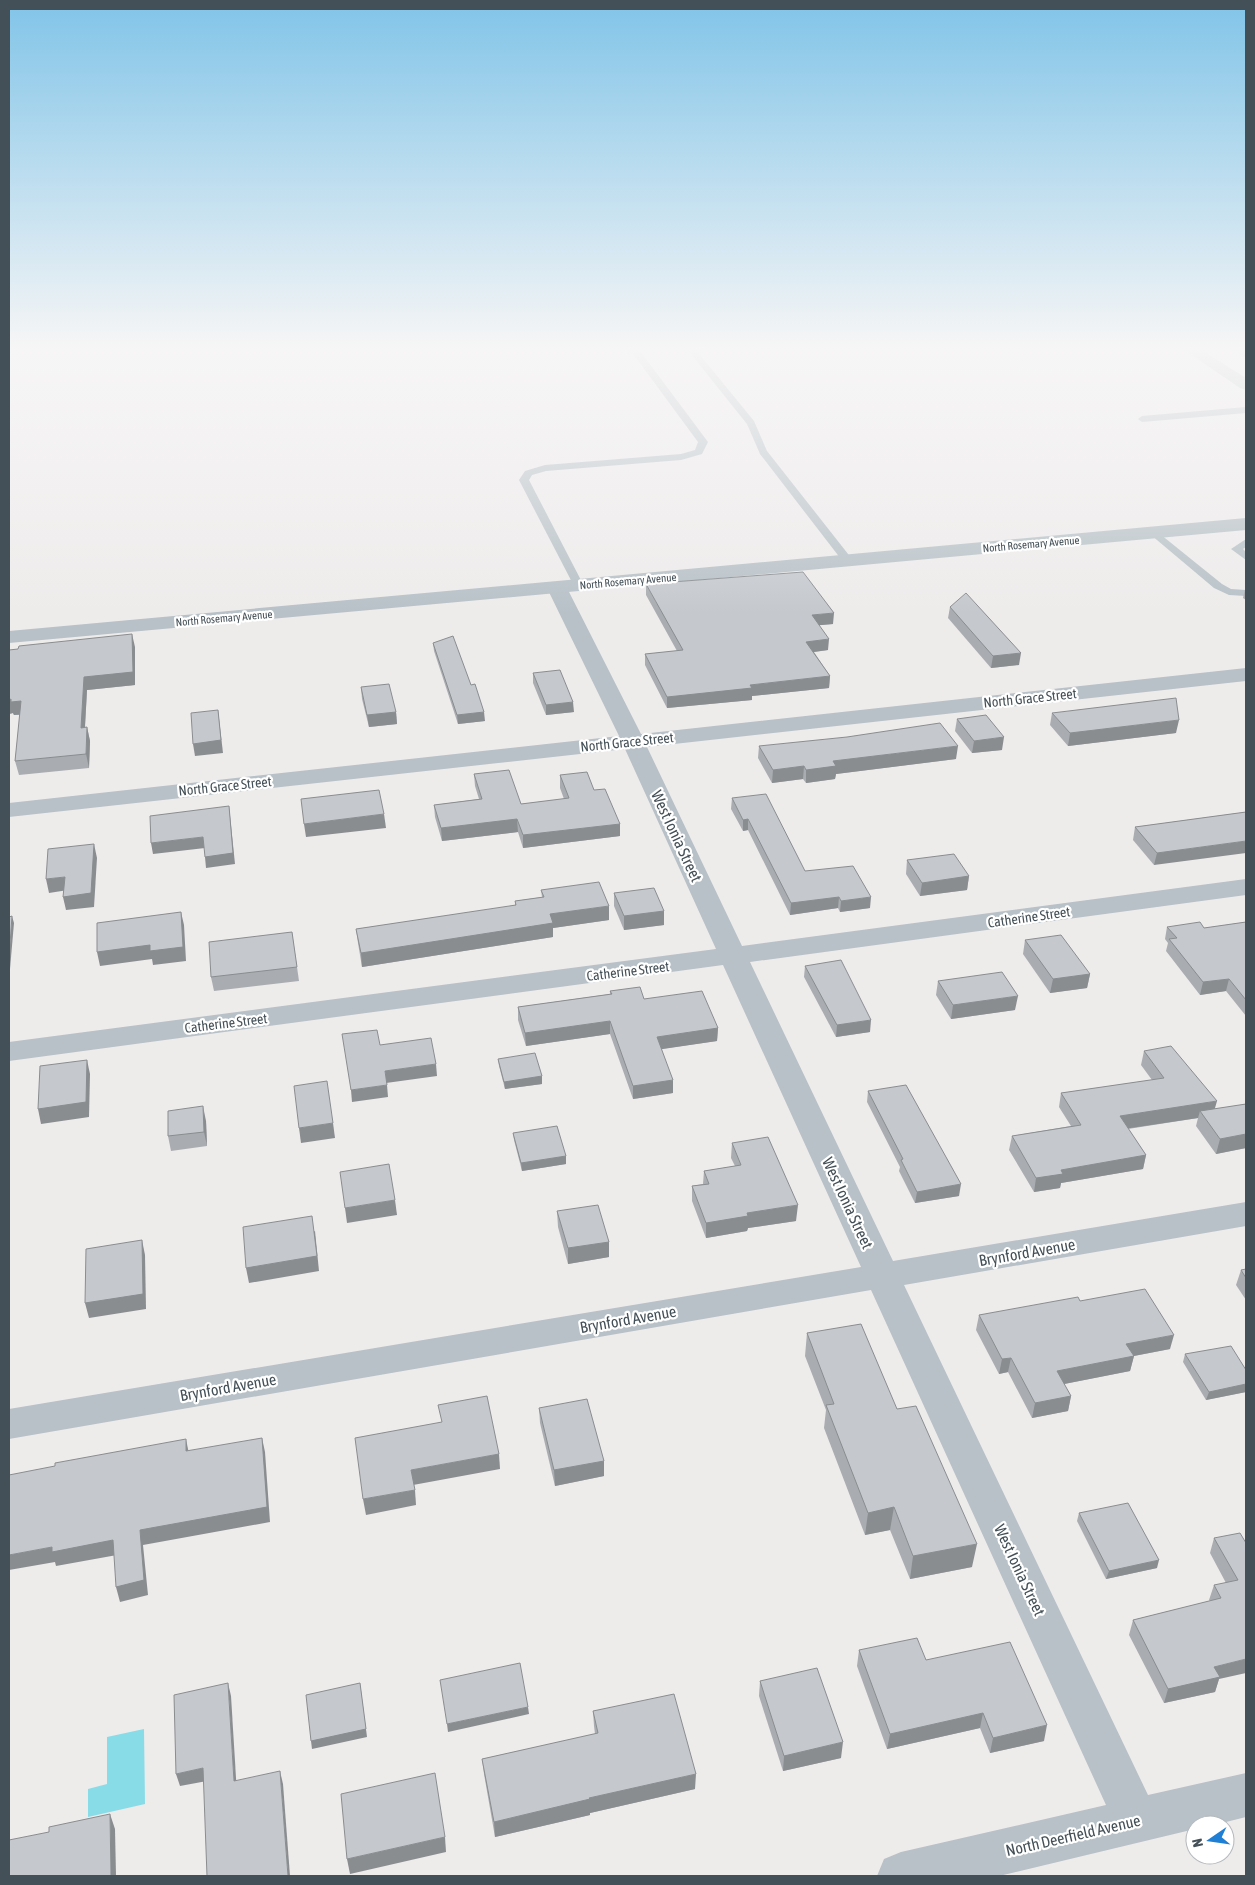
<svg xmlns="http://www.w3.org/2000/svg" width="1255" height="1885" font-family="'Asap Condensed',sans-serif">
	<rect width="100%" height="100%" fill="#eeebeb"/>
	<path fill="#88dce7" d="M144 1729 145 1804 88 1817V1789L107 1784V1737Z"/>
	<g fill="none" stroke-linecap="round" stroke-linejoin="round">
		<g fill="#b7c1c7" fill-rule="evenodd">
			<path d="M621 349 640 351 708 442 702 454 681 460 546 471 532 475 529 480 584 586 579 589 574 586 519 480 525 471 545 465 681 454 695 450 698 442 634 355Z"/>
			<path d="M687 349H695L754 421 767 451 852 559V563H844L760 454 747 424Z"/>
			<path d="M1246 407V413L1142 422 1138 419 1142 416Z"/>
			<path d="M1155 530 1222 584 1231 589 1246 590V596L1229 595 1214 588 1151 535V531Z"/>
			<path d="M1246 539V547L1243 549 1246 552V560L1231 549Z"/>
		</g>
		<path fill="#b7c1c7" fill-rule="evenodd" d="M557 582 564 584 567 588 641 734 1246 668V681L647 747 742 946 1246 879V895L750 962 893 1261 1246 1202V1226L904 1285 1148 1795 1246 1773V1817L1214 1825H1195V1829L999 1876H877L884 1859 901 1852 1106 1805 871 1290 9 1439V1409L861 1267 723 965 9 1061V1042L716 949 625 749 9 817V803L619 736 547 588 550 584Z"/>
		<g fill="#b7c1c7" fill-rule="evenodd">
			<path d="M1183 349H1200L1246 378V390L1240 388Z"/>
			<path d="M1246 518V530L9 643V631Z"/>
		</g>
	</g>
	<g fill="#a9adb1">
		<path d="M1232 349H1246V358Z"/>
		<path d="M646 584 833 624 819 625 828 650 814 652 830 676 829 688 752 696V700L667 708 645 665V654L677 651 646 595Z"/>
		<path d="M1246 585V600L1243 598Z"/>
		<path d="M950 607 1019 665 991 668 948 618Z"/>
		<path d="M433 643 485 721 458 724 434 651Z"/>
		<path d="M135 647V685L87 690 85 728 87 727 90 741 89 768 19 775 15 761 20 715H14L13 713 9 714V650Z"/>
		<path d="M533 673 574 712 546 715 533 683Z"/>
		<path d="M361 687 396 712 397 724 369 727 362 699Z"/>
		<path d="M1052 713 1176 733 1068 746 1050 725Z"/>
		<path d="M957 719 1002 750 972 753 955 731Z"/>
		<path d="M759 746 956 759 836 774 835 779 806 783 803 779 772 783 758 758Z"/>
		<path d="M474 774 521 804 564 799 560 788V775L594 790 620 824V836L523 848 518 832 442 841 435 817 434 805 479 799 475 786Z"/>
		<path d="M732 798 805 871 870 908 840 912 838 908 790 915 748 830 743 831 731 809Z"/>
		<path d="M1246 812 1154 865 1133 840 1135 827Z"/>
		<path d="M907 860 969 876 967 890 920 896 906 874Z"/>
		<path d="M541 890 609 920 553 928V937L362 967 358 943 356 929 515 906V901L542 897Z"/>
		<path d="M614 893 664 911V925L624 930 614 906Z"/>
		<path d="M1246 922V1016L1226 991 1200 995 1166 951 1168 943 1165 939 1167 927 1204 928Z"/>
		<path d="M292 932 299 981 214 991 211 977Z"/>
		<path d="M1025 940 1090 974 1087 988 1050 993 1023 954Z"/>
		<path d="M805 966 870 1032 836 1037 804 977Z"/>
		<path d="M938 981 1015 1010 951 1019 936 995Z"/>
		<path d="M610 991 644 999 718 1028 717 1041 661 1049 673 1093 633 1099 610 1034 526 1046 518 1020V1007L610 994Z"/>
		<path d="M1144 1051 1215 1109 1246 1104V1148L1216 1154 1196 1126 1198 1118 1128 1129 1146 1155 1143 1169 1061 1183 1060 1188 1034 1192 1009 1150 1012 1136 1071 1126 1059 1107 1061 1093 1152 1080 1141 1065Z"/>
		<path d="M498 1059 542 1076V1084L505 1089 499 1066Z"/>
		<path d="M868 1091 959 1196 915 1203 899 1171 900 1167 867 1102Z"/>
		<path d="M206 1121 207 1146 171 1151 168 1136Z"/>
		<path d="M513 1133 566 1156V1164L522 1171 514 1140Z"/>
		<path d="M732 1143 796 1221 748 1228 747 1231 706 1238 692 1201V1186L703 1184 704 1171 735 1166 731 1158Z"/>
		<path d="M557 1211 609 1242V1257L568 1264 558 1227Z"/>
		<path d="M1246 1269V1300L1236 1285 1241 1270Z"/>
		<path d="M1080 1301 1170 1349 1134 1356 1130 1371 1064 1384 1071 1396 1068 1411 1032 1418 1008 1372 999 1374 976 1330 979 1315Z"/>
		<path d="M807 1333 897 1409 972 1567 910 1579 890 1530 865 1535 824 1428 826 1410 805 1356Z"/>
		<path d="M1185 1354 1246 1370V1392L1206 1400 1183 1362Z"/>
		<path d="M539 1408 604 1461V1476L555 1486 540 1423Z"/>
		<path d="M1079 1513 1157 1568 1106 1579 1077 1521Z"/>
		<path d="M1214 1538 1246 1543 1219 1679 1215 1692 1164 1703 1129 1635 1133 1620 1210 1601 1209 1600 1214 1585 1226 1583 1210 1553Z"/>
		<path d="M859 1650 926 1660 1044 1741 990 1753 980 1728 887 1749 857 1666Z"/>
		<path d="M760 1681 841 1758 783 1771 759 1696Z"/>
		<path d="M593 1711 695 1789 590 1813V1815L495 1837 484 1774 482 1759 595 1734 594 1726Z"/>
	</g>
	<g fill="#8a8d90">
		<path d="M834 613 833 624 811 626 812 615Z"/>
		<path d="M132 634 135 647V685L87 690 84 742 81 728 84 677Z"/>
		<path d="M829 639 828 650 806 653V642Z"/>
		<path d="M1021 653 1019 665 991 668 993 656Z"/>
		<path d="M830 676 829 688 752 696V700L667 708V697L750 685Z"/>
		<path d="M9 700 21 701 24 714 14 715 13 713 9 714Z"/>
		<path d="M573 702 574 712 546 715V705Z"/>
		<path d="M218 710 223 753 195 756 193 744Z"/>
		<path d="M396 712 397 724 369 727 367 715Z"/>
		<path d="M484 712 485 721 458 724 457 715Z"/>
		<path d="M1179 720 1176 733 1068 746 1070 733Z"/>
		<path d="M87 727 90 741 89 768 86 754Z"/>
		<path d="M1004 737 1002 750 972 753 974 741Z"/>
		<path d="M958 746 956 759 836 774 835 779 806 783V770L833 761Z"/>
		<path d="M804 766 803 779 772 783 773 770Z"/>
		<path d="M229 806 235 864 206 868 205 857Z"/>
		<path d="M384 814 386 828 306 837 304 824Z"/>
		<path d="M517 819 518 832 442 841 441 828Z"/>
		<path d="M748 819V830L743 831V820Z"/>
		<path d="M620 824V836L523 848V835Z"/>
		<path d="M203 837 205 848 153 854 151 843Z"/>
		<path d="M1246 841V853L1154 865 1157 853Z"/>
		<path d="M94 844 97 858 94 907 66 910 63 897Z"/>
		<path d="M969 876 967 890 920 896 922 883Z"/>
		<path d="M65 877 68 890 49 893 46 879Z"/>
		<path d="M839 897 838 908 790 915 791 903Z"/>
		<path d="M871 897 870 908 840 912 841 901Z"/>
		<path d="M609 906V920L553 928V937L362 967 361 953 550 914Z"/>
		<path d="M664 911V925L624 930V916Z"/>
		<path d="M181 912 184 925 186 961 153 965 152 959 100 966 97 952Z"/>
		<path d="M12 916 14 923 10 969H9V958Z"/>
		<path d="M1090 974 1087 988 1050 993 1053 979Z"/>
		<path d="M1229 979 1226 991 1200 995 1203 982Z"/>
		<path d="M1018 996 1015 1010 951 1019 953 1005Z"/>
		<path d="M871 1020 870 1032 836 1037 837 1025Z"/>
		<path d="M610 1021V1034L526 1046 525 1033Z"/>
		<path d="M718 1028 717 1041 656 1050 657 1037Z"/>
		<path d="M87 1060 90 1074 89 1117 41 1124 38 1109Z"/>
		<path d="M436 1064 437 1076 386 1083 385 1071Z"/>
		<path d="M542 1076V1084L505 1089 504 1082Z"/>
		<path d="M673 1080V1093L633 1099V1086Z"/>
		<path d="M387 1085 388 1097 352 1102 351 1090Z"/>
		<path d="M1217 1101 1213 1115 1200 1111 1198 1118 1117 1130 1120 1116Z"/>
		<path d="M203 1106 206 1121 207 1146 204 1132Z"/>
		<path d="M333 1123 335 1138 301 1143 299 1128Z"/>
		<path d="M1246 1134V1148L1216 1154 1220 1139Z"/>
		<path d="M1146 1155 1143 1169 1061 1183 1060 1188 1034 1192 1036 1178 1061 1170Z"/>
		<path d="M566 1156V1164L522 1171 521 1163Z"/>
		<path d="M961 1184 959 1196 915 1203 917 1192Z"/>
		<path d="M395 1200 397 1215 347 1223 345 1208Z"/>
		<path d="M798 1205 796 1221 748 1228 747 1231 706 1238V1223L747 1213Z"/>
		<path d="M315 1231 319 1271 249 1283 246 1268Z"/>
		<path d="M142 1240 145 1255 146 1309 89 1318 85 1303Z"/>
		<path d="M609 1242V1257L568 1264V1248Z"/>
		<path d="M1174 1335 1170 1349 1123 1358 1126 1344Z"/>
		<path d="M1134 1356 1130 1371 1054 1386 1057 1371Z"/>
		<path d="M1011 1358 1008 1372 999 1374 1002 1359Z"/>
		<path d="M1246 1384V1392L1206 1400 1209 1392Z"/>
		<path d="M1071 1396 1068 1411 1032 1418 1035 1403Z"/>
		<path d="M262 1438 265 1452 270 1522 143 1545 148 1595 120 1602 116 1587 140 1530Z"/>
		<path d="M186 1439 189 1454 186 1451Z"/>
		<path d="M499 1454 500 1469 413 1485 411 1470Z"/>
		<path d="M604 1461V1476L555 1486 554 1470Z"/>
		<path d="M415 1490 416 1505 366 1515 363 1499Z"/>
		<path d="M894 1507 890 1530 865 1535 868 1513Z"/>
		<path d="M113 1540 117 1555 56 1566 55 1562 9 1570V1555L52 1547Z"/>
		<path d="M977 1544 972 1567 910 1579 913 1556Z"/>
		<path d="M1159 1560 1157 1568 1106 1579 1109 1571Z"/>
		<path d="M1246 1659V1673L1219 1679 1215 1692 1164 1703 1168 1689 1214 1667Z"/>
		<path d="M228 1683 231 1696 237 1794 234 1781Z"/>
		<path d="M360 1683 367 1737 312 1749 311 1741Z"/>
		<path d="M528 1707 529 1714 448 1732 447 1724Z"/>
		<path d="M983 1713 980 1728 887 1749 890 1734Z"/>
		<path d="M1047 1725 1044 1741 990 1753 993 1738Z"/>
		<path d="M843 1742 841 1758 783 1771 784 1756Z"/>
		<path d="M203 1768 207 1781 180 1786 176 1774Z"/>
		<path d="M280 1771 283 1784 290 1876H288Z"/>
		<path d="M696 1774 695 1789 590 1813V1815L495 1837 494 1822 589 1798Z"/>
		<path d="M110 1814 115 1829 116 1876H111Z"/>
		<path d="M445 1837 446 1852 350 1874 347 1859Z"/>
	</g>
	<g fill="#c5c9ce" stroke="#8a8d90">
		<path d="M803 572 834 613 812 615 829 639 806 642 830 676 750 685 752 688 667 697 645 654 683 650 646 584Z"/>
		<path d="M966 593 1021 653 993 656 950 607Z"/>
		<path d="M132 634 133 672 84 677 81 728 87 727 86 754 15 761 21 701 11 702V699L9 700V650L18 649 19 646Z"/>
		<path d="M453 636 471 685 475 684 484 712 457 715 433 643Z"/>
		<path d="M560 670 573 702 546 705 533 673Z"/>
		<path d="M389 684 396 712 367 715 361 687Z"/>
		<path d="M1176 698 1179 720 1070 733 1052 713Z"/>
		<path d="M218 710 221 740 193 744 191 713Z"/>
		<path d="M986 715 1004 737 974 741 957 719Z"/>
		<path d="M940 723 958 746 833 761 836 766 806 770 804 766 773 770 759 746 847 737Z"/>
		<path d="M509 770 521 804 569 798 560 775 587 772 594 790 605 789 620 824 523 835 517 819 441 828 434 805 482 799 474 774Z"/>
		<path d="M379 790 384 814 304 824 301 799Z"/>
		<path d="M766 794 805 871 853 866 871 897 841 901 839 897 791 903 748 819 743 820 732 798Z"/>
		<path d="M229 806 233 853 205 857 203 837 151 843 150 816Z"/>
		<path d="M1246 812V841L1157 853 1135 827Z"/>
		<path d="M94 844 91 893 63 897 65 877 46 879 48 849Z"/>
		<path d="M954 854 969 876 922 883 907 860Z"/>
		<path d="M599 882 609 906 550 914 553 923 361 953 356 929 516 905 515 901 544 897 541 890Z"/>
		<path d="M654 888 664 911 624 916 614 893Z"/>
		<path d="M181 912 183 947 150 951V945L97 952V923Z"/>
		<path d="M12 916 9 958V917Z"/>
		<path d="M1200 922 1204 928 1246 922V1000L1229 979 1203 982 1169 939 1177 938 1167 927Z"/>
		<path d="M292 932 297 967 211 977 209 942Z"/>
		<path d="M1061 935 1090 974 1053 979 1025 940Z"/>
		<path d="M841 960 871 1020 837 1025 805 966Z"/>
		<path d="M1002 972 1018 996 953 1005 938 981Z"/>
		<path d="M640 987 644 999 702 991 718 1028 657 1037 673 1080 633 1086 610 1021 525 1033 518 1007 612 994 610 991Z"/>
		<path d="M377 1030 380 1045 431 1038 436 1064 385 1071 387 1085 351 1090 342 1034Z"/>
		<path d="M1171 1046 1217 1101 1120 1116 1146 1155 1061 1170 1063 1174 1036 1178 1012 1136 1081 1125 1061 1093 1164 1078 1144 1051Z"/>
		<path d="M535 1053 542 1076 504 1082 498 1059Z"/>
		<path d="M87 1060 86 1102 38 1109 40 1066Z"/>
		<path d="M327 1081 333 1123 299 1128 294 1086Z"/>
		<path d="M906 1085 961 1184 917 1192 901 1160 903 1159 868 1091Z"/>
		<path d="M1246 1104V1134L1220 1139 1200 1111Z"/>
		<path d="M203 1106 204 1132 168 1136V1111Z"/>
		<path d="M557 1126 566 1156 521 1163 513 1133Z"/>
		<path d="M768 1137 798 1205 747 1213 748 1216 706 1223 692 1186 709 1184 704 1171 741 1165 732 1143Z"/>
		<path d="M389 1164 395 1200 345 1208 340 1172Z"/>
		<path d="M598 1205 609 1242 568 1248 557 1211Z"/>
		<path d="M312 1216 317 1256 246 1268 243 1227Z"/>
		<path d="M142 1240 143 1294 85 1303 86 1249Z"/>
		<path d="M1246 1269V1278L1241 1270Z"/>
		<path d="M1145 1289 1174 1335 1126 1344 1134 1356 1057 1371 1071 1396 1035 1403 1011 1358 1002 1359 979 1315 1078 1297 1080 1301Z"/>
		<path d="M861 1324 897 1409 916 1406 977 1544 913 1556 894 1507 868 1513 826 1405 834 1404 807 1333Z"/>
		<path d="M1231 1346 1246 1370V1384L1209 1392 1185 1354Z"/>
		<path d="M487 1396 499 1454 411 1470 415 1490 363 1499 355 1438 442 1422 438 1405Z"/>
		<path d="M587 1399 604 1461 554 1470 539 1408Z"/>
		<path d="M262 1438 267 1507 140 1530 144 1580 116 1587 113 1540 52 1552V1547L9 1555V1475L55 1466V1463L186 1439V1451Z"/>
		<path d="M1128 1503 1159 1560 1109 1571 1079 1513Z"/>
		<path d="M1240 1533 1246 1543V1659L1214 1667 1220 1677 1168 1689 1133 1620 1221 1598 1214 1585 1238 1580 1214 1538Z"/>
		<path d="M917 1638 926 1660 1010 1642 1047 1725 993 1738 983 1713 890 1734 859 1650Z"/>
		<path d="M520 1663 528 1707 447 1724 440 1680Z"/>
		<path d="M817 1668 843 1742 784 1756 760 1681Z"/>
		<path d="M228 1683 234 1781 280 1771 288 1876H207L203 1768 176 1774 174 1695Z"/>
		<path d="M360 1683 366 1729 311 1741 306 1695Z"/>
		<path d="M674 1694 696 1774 589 1798 590 1799 494 1822 482 1759 598 1733 593 1711Z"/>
		<path d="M435 1773 445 1837 347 1859 341 1794Z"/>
		<path d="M110 1814 111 1876H9V1840L49 1832V1827Z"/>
	</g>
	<linearGradient id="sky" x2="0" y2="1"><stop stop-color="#81c4e8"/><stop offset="0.57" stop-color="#f7f6f6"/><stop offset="1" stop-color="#f7f6f6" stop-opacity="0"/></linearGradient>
	<rect width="1255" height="613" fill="url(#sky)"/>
	<g text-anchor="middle" stroke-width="4.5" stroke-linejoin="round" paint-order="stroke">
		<g font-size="11" fill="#445057" stroke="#fff">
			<text transform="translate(1031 544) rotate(-5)" y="4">North Rosemary Avenue</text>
			<text transform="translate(628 581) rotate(-5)" y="4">North Rosemary Avenue</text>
			<text transform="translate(224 618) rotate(-5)" y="4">North Rosemary Avenue</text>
		</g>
		<g font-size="14" fill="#445057" stroke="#fff">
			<text transform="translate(1030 698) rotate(-6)" y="5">North Grace Street</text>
			<text transform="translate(627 742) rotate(-6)" y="5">North Grace Street</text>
			<text transform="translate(225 786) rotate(-6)" y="5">North Grace Street</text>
			<text transform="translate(1029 917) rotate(-8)" y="5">Catherine Street</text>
			<text transform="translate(628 971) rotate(-7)" y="5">Catherine Street</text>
			<text transform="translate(226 1023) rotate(-7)" y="5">Catherine Street</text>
		</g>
		<g font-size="16" fill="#445057" stroke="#fff">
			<text transform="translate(677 836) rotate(65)" y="6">West Ionia Street</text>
			<text transform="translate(848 1203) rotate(65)" y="6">West Ionia Street</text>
			<text transform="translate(1027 1252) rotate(-10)" y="6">Brynford Avenue</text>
			<text transform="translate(628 1319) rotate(-10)" y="6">Brynford Avenue</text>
			<text transform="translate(228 1387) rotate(-10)" y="6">Brynford Avenue</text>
			<text transform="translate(1020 1570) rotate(65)" y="6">West Ionia Street</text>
			<text transform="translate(1073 1835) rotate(-13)" y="6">North Deerfield Avenue</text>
		</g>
	</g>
	<rect width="1255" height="1885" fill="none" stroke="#445057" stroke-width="20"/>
	<g transform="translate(1210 1840) rotate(257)"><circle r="24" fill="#ffffff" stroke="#b4b9bc"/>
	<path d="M0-4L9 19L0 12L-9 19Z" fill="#1f7fd4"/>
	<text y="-8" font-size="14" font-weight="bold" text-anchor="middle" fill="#445057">N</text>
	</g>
</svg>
